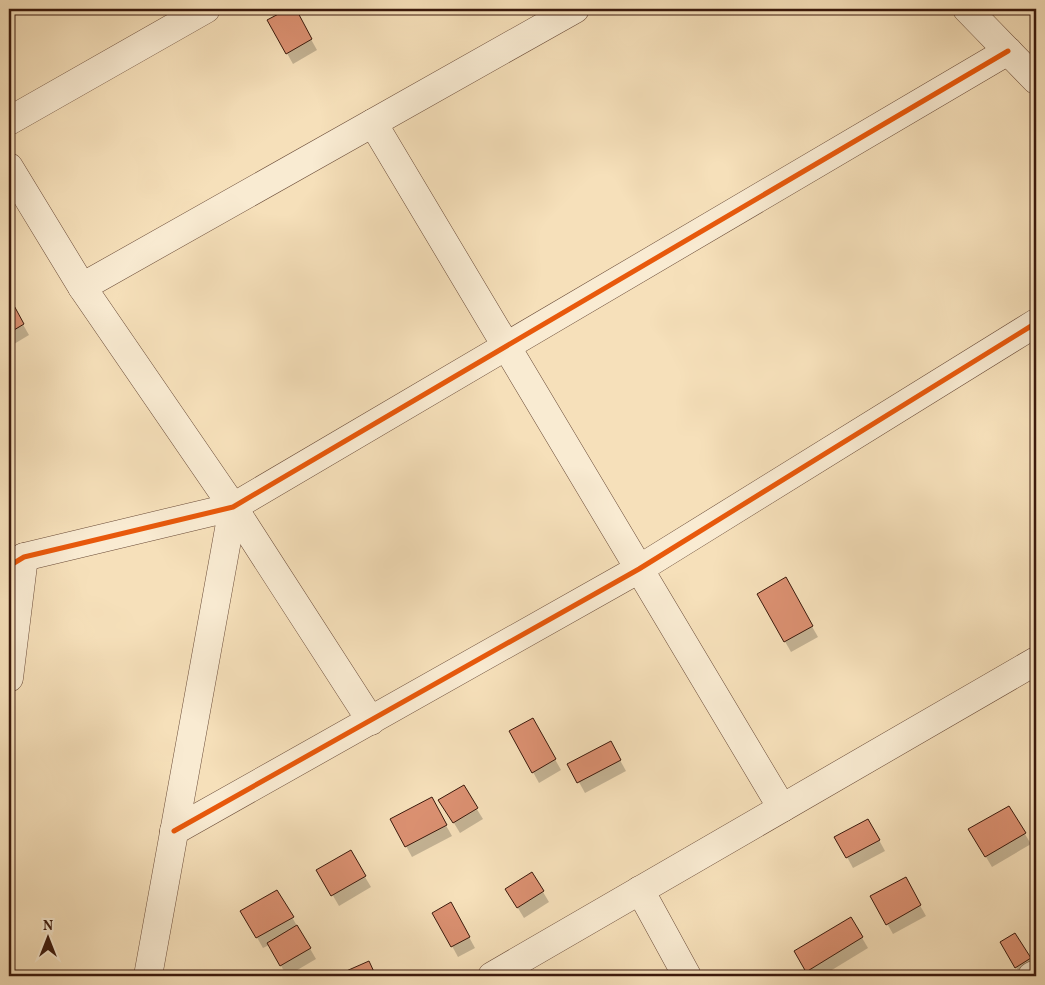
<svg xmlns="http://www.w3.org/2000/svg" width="1045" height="985" font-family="Vollkorn,serif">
	<rect width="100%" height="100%" fill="#f6e0ba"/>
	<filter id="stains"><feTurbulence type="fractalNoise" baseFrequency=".004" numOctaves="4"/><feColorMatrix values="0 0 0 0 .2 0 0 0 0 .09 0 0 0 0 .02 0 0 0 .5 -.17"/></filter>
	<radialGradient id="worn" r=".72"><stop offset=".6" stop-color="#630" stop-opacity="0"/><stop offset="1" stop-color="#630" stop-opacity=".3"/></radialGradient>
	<g fill="#0003">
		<path d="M291 9H294L317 50 293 64 269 21Z"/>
		<path d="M9 302H10L29 335 9 347Z"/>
		<path d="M785 579 818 637 791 652 758 594Z"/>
		<path d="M533 720 561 770 539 783 511 732Z"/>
		<path d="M610 742 626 771 585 793 569 764Z"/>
		<path d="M463 787 483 819 460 833 440 800Z"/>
		<path d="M431 799 452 836 412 857 406 846Z"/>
		<path d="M1008 807 1031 844 992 867 970 830Z"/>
		<path d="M868 820 885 851 853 868 836 837Z"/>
		<path d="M350 852 371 887 339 906 318 870Z"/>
		<path d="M905 879 926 916 893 934 872 897Z"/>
		<path d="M277 891 316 959 287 976 269 945 263 948 242 911Z"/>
		<path d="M543 892 549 902 524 918 513 900Z"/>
		<path d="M457 915 475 948 458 957 452 946Z"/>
		<path d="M851 919 868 948 822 976H810L796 952Z"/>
		<path d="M1015 935 1032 964 1019 972 1002 943Z"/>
	</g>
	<g fill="#dc9172" stroke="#3b190c">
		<path d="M288 9H296L312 39 286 54 267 20Z"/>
		<path d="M11 300 24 324 9 333V301Z"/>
		<path d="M786 577 813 626 784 642 757 594Z"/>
		<path d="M533 718 556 759 532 773 509 731Z"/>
		<path d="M611 741 621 760 577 783 567 764Z"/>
		<path d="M464 785 478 808 453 823 438 800Z"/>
		<path d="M432 797 447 825 405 847 390 819Z"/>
		<path d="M1009 806 1026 833 985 857 968 829Z"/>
		<path d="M868 819 880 840 846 858 834 837Z"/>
		<path d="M351 850 366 876 331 896 316 870Z"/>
		<path d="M532 872 544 891 517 908 505 889Z"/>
		<path d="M906 877 921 905 886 925 870 896Z"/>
		<path d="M277 890 294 917 256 938 240 911Z"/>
		<path d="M451 902 470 937 451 947 432 913Z"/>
		<path d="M851 917 863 937 806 972 794 951Z"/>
		<path d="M297 925 311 948 280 966 267 943Z"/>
		<path d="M1015 933 1031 958 1015 968 1000 942Z"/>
		<path d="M369 961 375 974 369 976H347L344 972Z"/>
	</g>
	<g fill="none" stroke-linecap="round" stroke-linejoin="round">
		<defs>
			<g id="minor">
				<path d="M967 9 1036 80"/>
				<path d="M9 121 206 9"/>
				<path d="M373 123 782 808"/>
				<path d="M9 167 82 287 233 507 371 721"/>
				<path d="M82 287 575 9"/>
				<path d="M9 566 24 557 233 507 1008 51"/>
				<path d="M9 678 24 557"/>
				<path d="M174 831 639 569 1036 323"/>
				<path d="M640 890 687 976"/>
				<path d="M148 976 233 507"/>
				<path d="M492 976 1036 661"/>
				<path d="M1032 976 1036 974"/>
			</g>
		</defs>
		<use href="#minor" stroke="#6a4b38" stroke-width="29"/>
		<use href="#minor" stroke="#f9ebd2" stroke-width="28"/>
		<defs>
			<g id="cycleway">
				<path d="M9 566 24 557 233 507 1008 51"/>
				<path d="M174 831 639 569 1036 323"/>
			</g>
		</defs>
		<use href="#cycleway" stroke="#f9ebd2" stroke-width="8"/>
		<use href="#cycleway" stroke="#e8590c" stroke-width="5"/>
	</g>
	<rect width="1045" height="985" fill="none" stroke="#f6e0ba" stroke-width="30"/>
	<rect x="10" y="10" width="1025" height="965" fill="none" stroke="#3b190c" stroke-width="2.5"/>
	<rect x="15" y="15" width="1015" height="955" fill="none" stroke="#3b190c"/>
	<g transform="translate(48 938)" stroke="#f9ebd2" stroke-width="4" paint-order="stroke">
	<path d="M0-4L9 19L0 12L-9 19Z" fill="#3b190c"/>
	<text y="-8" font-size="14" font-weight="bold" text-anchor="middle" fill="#3b190c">N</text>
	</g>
	<rect width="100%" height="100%" filter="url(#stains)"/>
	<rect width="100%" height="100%" fill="url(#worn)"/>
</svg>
